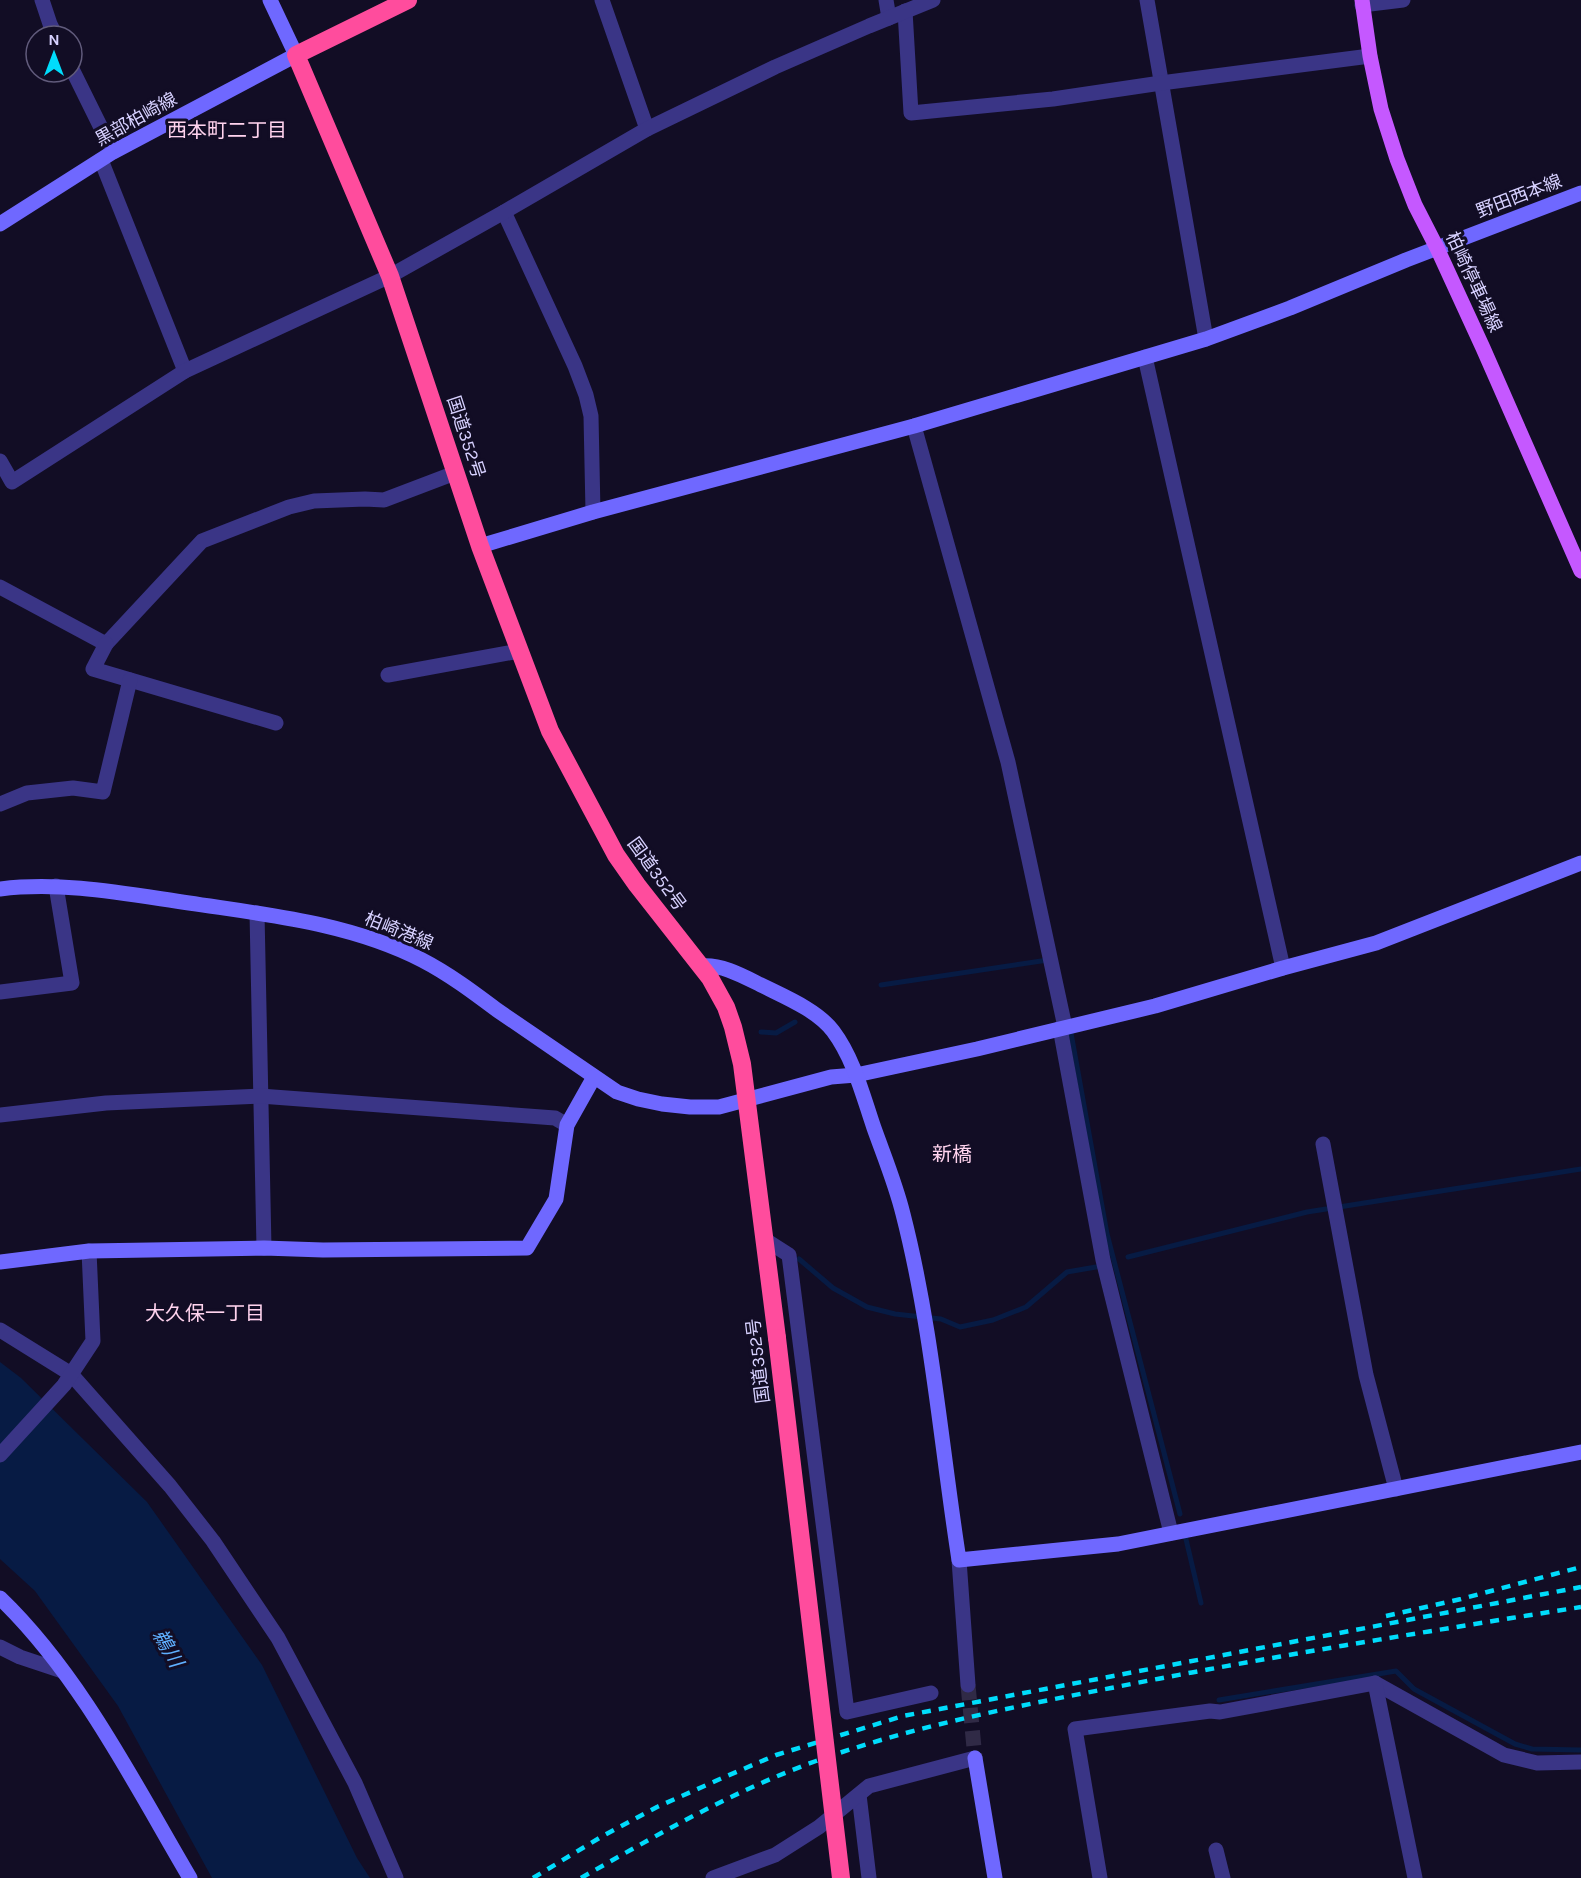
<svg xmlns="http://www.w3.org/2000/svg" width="1581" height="1878" font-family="Karla,'Noto Sans JP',sans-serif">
	<rect width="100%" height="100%" fill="#120d25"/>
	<path fill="#071b44" d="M0 1362 21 1378 147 1502 262 1665 357 1858 370 1878H212L118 1706 35 1591 0 1559Z"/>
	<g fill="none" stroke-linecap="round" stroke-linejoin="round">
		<g stroke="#071b44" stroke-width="5">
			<path d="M881 985 1048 960"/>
			<path d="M761 1032 776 1033 795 1022"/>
			<path d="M1071 1033 1107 1234 1180 1514"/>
			<path d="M1128 1257 1307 1212 1581 1169"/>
			<path d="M799 1259 833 1288 867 1307 895 1314 941 1319 960 1327 993 1320 1026 1307 1067 1272 1096 1267"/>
			<path d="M1185 1535 1201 1603"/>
			<path d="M1219 1700 1396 1671 1414 1689 1515 1744 1532 1749 1581 1750"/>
		</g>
		<path stroke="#302a46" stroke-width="15" stroke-dasharray="15 8" stroke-linecap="butt" d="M968 1685 975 1758"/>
		<g stroke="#3a3586" stroke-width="15">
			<path d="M42 0 50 24 56 36"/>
			<path d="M602 0 647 129"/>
			<path d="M886 0 889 18"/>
			<path d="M1147 0 1206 339"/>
			<path d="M1362 5 1403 0"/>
			<path d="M905 11 911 113 1053 99 1161 83 1370 56"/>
			<path d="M72 69 113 152"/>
			<path d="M101 160 185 371"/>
			<path d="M504 212 575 366 586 395 591 416 593 512"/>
			<path d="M1145 357 1283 968"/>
			<path d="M914 426 1008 762 1065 1027"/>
			<path d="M0 461 12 482 185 371 390 276 504 212 647 129 775 67 869 26 933 0"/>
			<path d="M0 587 106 644 202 541 289 507 314 501 365 499 384 500 455 473"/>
			<path d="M106 644 93 669 276 723"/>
			<path d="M388 675 519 651"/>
			<path d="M0 804 27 793 73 788 103 792 130 680"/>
			<path d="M257 913 264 1248"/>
			<path d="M0 992 72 983 56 886"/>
			<path d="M1060 1028 1103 1260 1171 1533"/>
			<path d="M0 1115 106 1103 260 1096 555 1118 567 1125"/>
			<path d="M1323 1144 1366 1375 1396 1489"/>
			<path d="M764 1239 789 1255 847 1712 931 1693"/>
			<path d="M0 1330 71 1374 170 1486 213 1541 278 1638 355 1783 396 1878"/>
			<path d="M0 1455 64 1385 93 1341 89 1251"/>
			<path d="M959 1560 968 1685"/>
			<path d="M0 1647 20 1657 62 1671"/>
			<path d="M1375 1683 1504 1755 1537 1763 1581 1762"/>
			<path d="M859 1795 869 1878"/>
			<path d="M1216 1850 1223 1878"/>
			<path d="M713 1878 775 1855 819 1827 869 1786 975 1758"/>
			<path d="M1100 1878 1075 1729 1210 1711 1220 1712 1375 1683 1415 1878"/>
		</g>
		<g stroke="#6f68ff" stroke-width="15">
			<path d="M0 224 113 152 296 55 270 0"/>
			<path d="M480 546 593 512 914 426 1206 339 1290 308 1406 260 1581 193"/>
			<path d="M0 889C63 881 127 894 189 903 268 915 350 923 422 960 449 974 473 992 497 1010 537 1037 577 1065 617 1092L638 1099 662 1104 690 1107H719L831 1077 856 1075 977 1049 1155 1006 1283 968 1376 943 1581 863"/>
			<path d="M701 966C722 964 743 976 761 985 785 997 817 1010 833 1031 854 1059 863 1096 874 1128 884 1156 896 1185 903 1214 932 1327 941 1445 959 1560L1118 1544 1581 1452"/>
			<path d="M0 1262 89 1251 264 1248 323 1250 527 1248 556 1199 567 1125 594 1077"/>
			<path d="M0 1598C80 1675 134 1783 190 1878"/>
			<path d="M975 1758 995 1878"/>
		</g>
		<path stroke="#c558ff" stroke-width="15" d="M1362 0 1370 56 1381 109 1397 159 1415 205 1437 248 1483 348 1581 571"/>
		<path stroke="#ff4c9d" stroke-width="18" d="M408 0 296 55 390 276 480 546 550 731 616 855 637 885 710 978 726 1007 733 1027 742 1064 777 1338"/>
		<g stroke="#00dcfc" stroke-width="4.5" stroke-dasharray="9 8" stroke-linecap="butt">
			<path d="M1386 1616 1461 1599 1581 1567"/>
			<path d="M533 1878 601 1837 657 1807 720 1779 776 1755 903 1716 1581 1587"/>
			<path d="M581 1878C657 1835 733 1791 816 1761 911 1727 1012 1707 1111 1688 1267 1657 1424 1632 1581 1607"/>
		</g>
		<path stroke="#ff4c9d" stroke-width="18" d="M777 1338 841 1878"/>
	</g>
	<g text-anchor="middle" stroke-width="6" stroke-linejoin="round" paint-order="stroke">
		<g font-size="18" fill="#d7d1ff" stroke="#120d25">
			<text transform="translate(136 119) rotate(-29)" y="6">黒部柏崎線</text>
			<text transform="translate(1519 196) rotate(-21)" y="6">野田西本線</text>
			<text transform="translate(1474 282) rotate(65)" y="6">柏崎停車場線</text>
			<text transform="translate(466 437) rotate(72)" y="6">国道352号</text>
			<text transform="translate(657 874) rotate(54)" y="6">国道352号</text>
			<text transform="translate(399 931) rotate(22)" y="6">柏崎港線</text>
			<text transform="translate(758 1361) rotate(-97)" y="6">国道352号</text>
		</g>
		<g font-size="20" fill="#ffd3ee" stroke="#120d25">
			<text x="227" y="137">西本町二丁目</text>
			<text x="952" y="1161">新橋</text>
			<text x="205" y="1320">大久保一丁目</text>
		</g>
		<g font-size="20" font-style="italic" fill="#5fb0ff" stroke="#120d25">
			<text transform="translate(168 1648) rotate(60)" y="7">鵜川</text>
		</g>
	</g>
	<g transform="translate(54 54)"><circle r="28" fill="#120d25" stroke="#615b7c" stroke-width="1.5"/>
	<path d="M0-4.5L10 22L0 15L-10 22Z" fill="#00dcfc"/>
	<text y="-9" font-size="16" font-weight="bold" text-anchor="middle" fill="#d7d1ff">N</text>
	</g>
</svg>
